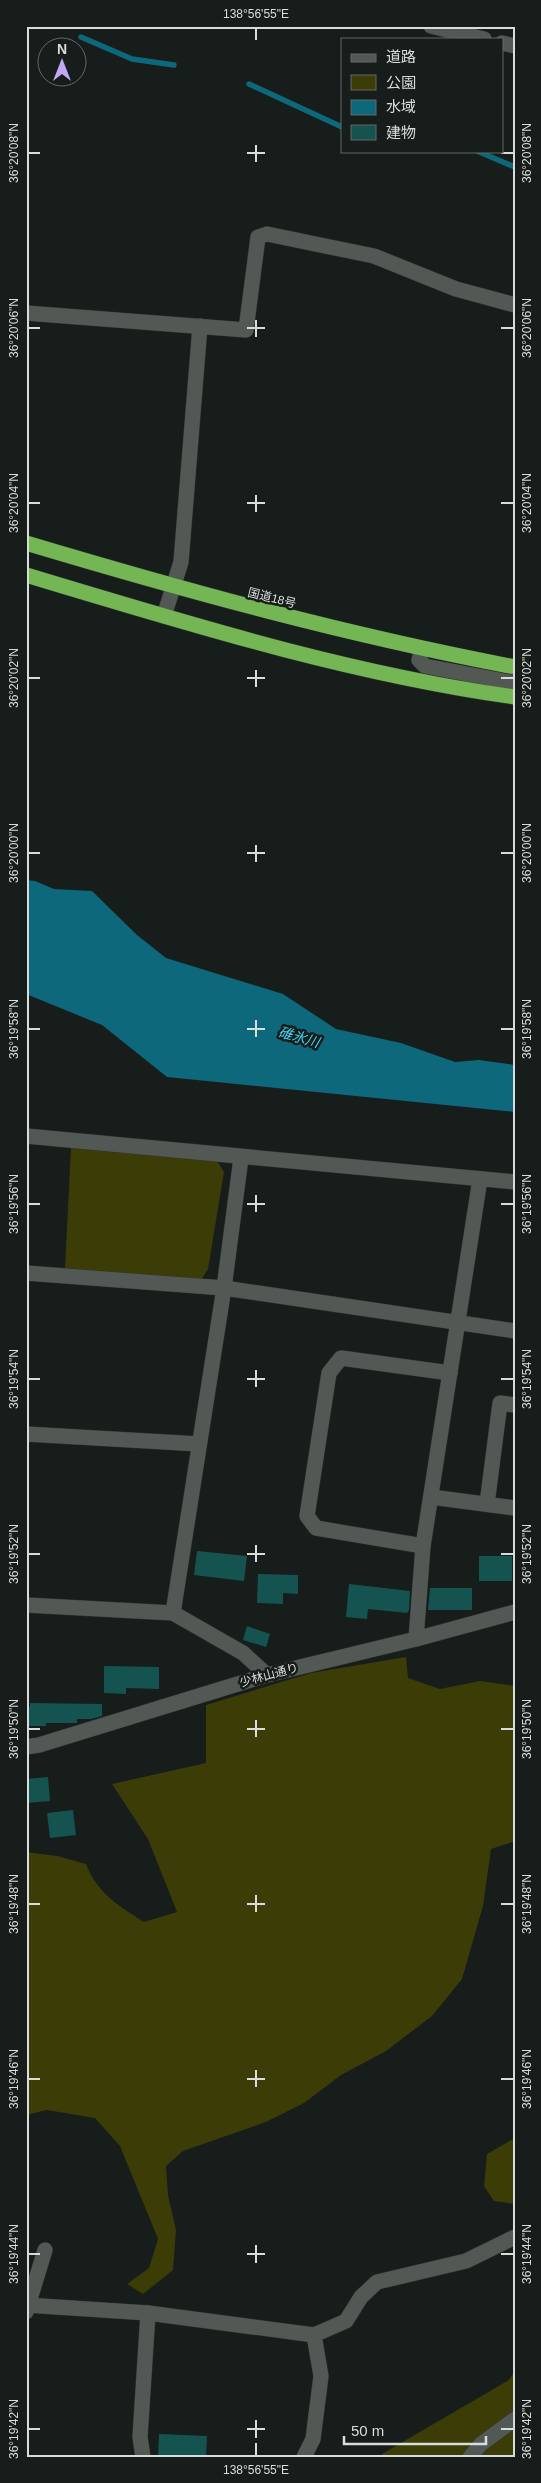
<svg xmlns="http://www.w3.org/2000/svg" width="541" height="2483" font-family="Helvetica,'Noto Sans JP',sans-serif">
	<rect width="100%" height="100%" fill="#171d1a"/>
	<g fill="#3c3c07">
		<path d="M71 1148 217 1161 224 1172 208 1269 201 1280 65 1268Z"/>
		<path d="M406 1657 408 1678 440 1689 480 1681 515 1686V1841L491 1849 483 1906 462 1979 432 2016 386 2051 341 2075 304 2103 266 2122 183 2151 166 2166 168 2195 176 2230 173 2270 143 2294 127 2284 149 2268 158 2239 120 2146 95 2118 47 2110 26 2115V1852L57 1856 86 1864C97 1893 119 1906 144 1922L177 1912 148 1839 112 1784 206 1763V1705L311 1673Z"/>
		<path d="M515 2138V2204L494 2201 484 2186 487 2154Z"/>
		<path d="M515 2371V2457H382V2454L509 2380Z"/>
	</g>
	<path fill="#0d687b" d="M26 880 35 881 54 889 92 891 137 935 166 958 283 994 336 1029 401 1043 455 1062 479 1060 515 1065V1112L167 1077 102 1025 26 994Z"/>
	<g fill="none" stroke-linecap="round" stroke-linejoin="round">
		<g stroke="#0d687b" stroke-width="5.5">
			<path d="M81 37 132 59 174 65"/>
			<path d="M249 84 342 127"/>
			<path d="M477 151 515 167"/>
		</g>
	</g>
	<g fill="#145350">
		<path d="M197 1551 247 1556 244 1581 194 1575Z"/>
		<rect x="479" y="1556" width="33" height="25"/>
		<path d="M258 1574 298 1575V1594L283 1593V1604L257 1603Z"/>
		<path d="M349 1584 410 1591 409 1610 407 1613 368 1609 367 1619 346 1617Z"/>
		<path d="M430 1588H472V1610H428Z"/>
		<path d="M247 1626 270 1634 266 1647 243 1640Z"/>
		<path d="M104 1666 159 1667V1689L126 1688V1694L104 1693Z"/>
		<path d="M30 1703 102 1704V1716L91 1719H77V1723H46V1726H26V1707H30Z"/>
		<path d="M48 1777 50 1801 26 1803V1779Z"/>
		<path d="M73 1810 76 1835 50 1838 47 1813Z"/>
		<path d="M159 2434 207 2436 206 2457H158Z"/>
	</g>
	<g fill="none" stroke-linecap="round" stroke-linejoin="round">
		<defs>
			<g id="minor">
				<path d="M431 26 484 39"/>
				<path d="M502 43 515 46"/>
				<path d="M26 313 246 330 258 237 267 234 374 256 456 289 515 305"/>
				<path d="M164 616 181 562 200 326"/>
				<path d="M422 649 419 660 425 666 515 683"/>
				<path d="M26 1136 515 1182"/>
				<path d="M26 1273 224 1288 515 1331"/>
				<path d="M26 1434 199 1444"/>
				<path d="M431 1497 515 1508"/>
				<path d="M487 1504 500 1403 515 1405"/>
				<path d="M423 1546 316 1528 307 1516 329 1373 341 1358 450 1373"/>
				<path d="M26 1605 173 1613 243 1653 267 1675"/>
				<path d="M173 1613 224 1288 241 1158"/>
				<path d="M416 1639 423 1546 480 1179"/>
				<path d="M26 1747 39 1745 267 1675 416 1639 515 1612"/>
				<path d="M26 2305 148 2313 314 2335 346 2321 361 2297 377 2282 466 2261 515 2237"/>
				<path d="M26 2312 45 2250"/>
				<path d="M143 2457 140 2437 148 2313"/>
				<path d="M304 2457 313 2439 321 2376 314 2335"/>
				<path d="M470 2457 481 2444 515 2419"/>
			</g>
			<g id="highway">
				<path d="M26 543C190 592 347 635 515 667"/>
				<path d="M26 575C186 623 349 674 515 697"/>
			</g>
		</defs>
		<use href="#minor" stroke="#333634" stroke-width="16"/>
		<use href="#highway" stroke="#333634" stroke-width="16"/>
		<use href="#minor" stroke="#525955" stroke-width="15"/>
		<use href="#highway" stroke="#73b653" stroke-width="15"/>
	</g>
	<path fill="none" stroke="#d8dcda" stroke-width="2" d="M256 28V40M256 145V162M28 153H40M247 153H265M501 153H514M256 320V337M28 328H40M247 328H265M501 328H514M256 495V512M28 503H40M247 503H265M501 503H514M256 670V687M28 678H40M247 678H265M501 678H514M256 845V862M28 853H40M247 853H265M501 853H514M256 1020V1037M28 1029H40M247 1029H265M501 1029H514M256 1195V1212M28 1204H40M247 1204H265M501 1204H514M256 1370V1387M28 1379H40M247 1379H265M501 1379H514M256 1545V1562M28 1554H40M247 1554H265M501 1554H514M256 1720V1737M28 1729H40M247 1729H265M501 1729H514M256 1895V1912M28 1904H40M247 1904H265M501 1904H514M256 2070V2087M28 2079H40M247 2079H265M501 2079H514M256 2245V2263M28 2254H40M247 2254H265M501 2254H514M256 2420V2438M28 2429H40M247 2429H265M501 2429H514M256 2443V2456"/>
	<g text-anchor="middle" stroke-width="5" stroke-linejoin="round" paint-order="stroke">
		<g font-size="12" fill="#d8dcda" stroke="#171d1a">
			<text transform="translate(272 598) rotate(14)" y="4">国道18号</text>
			<text transform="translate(269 1675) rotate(-15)" y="4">少林山通り</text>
		</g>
		<g font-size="14" font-style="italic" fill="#38d4f8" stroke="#171d1a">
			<text transform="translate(299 1037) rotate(16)" y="5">碓氷川</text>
		</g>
	</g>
	<rect width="541" height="2483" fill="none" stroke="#171d1a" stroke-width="55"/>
	<rect x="341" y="38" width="162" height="115" fill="#171d1a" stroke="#646967"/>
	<rect x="351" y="54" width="25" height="8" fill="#525955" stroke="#646967"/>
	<text x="386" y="62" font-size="15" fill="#d8dcda">道路</text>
	<rect x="351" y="75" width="25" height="15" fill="#3c3c07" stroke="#646967"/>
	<text x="386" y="88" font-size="15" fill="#d8dcda">公園</text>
	<rect x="351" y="100" width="25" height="15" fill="#0d687b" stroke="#646967"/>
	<text x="386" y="112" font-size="15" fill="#d8dcda">水域</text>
	<rect x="351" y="125" width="25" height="15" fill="#145350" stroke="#646967"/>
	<text x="386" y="138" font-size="15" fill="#d8dcda">建物</text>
	<g transform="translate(62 62)"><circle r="24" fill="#171d1a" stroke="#646967"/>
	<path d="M0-4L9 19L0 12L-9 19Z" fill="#c0a8f4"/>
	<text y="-8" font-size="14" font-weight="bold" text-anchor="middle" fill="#d8dcda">N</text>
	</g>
	<path d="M344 2436v8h142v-8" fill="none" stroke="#d8dcda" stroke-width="2.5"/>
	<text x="351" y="2436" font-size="15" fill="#d8dcda" stroke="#171d1a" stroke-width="4" paint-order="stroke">50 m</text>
	<rect x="28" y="28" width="486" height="2428" fill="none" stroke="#d8dcda" stroke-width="2"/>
	<g font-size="12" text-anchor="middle" fill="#d8dcda">
		<text x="256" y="18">138°56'55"E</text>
		<text transform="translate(14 153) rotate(-90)" y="4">36°20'08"N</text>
		<text transform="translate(527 153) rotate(-90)" y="4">36°20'08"N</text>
		<text transform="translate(14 328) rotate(-90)" y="4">36°20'06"N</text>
		<text transform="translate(527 328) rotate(-90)" y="4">36°20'06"N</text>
		<text transform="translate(14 503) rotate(-90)" y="4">36°20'04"N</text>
		<text transform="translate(527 503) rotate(-90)" y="4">36°20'04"N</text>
		<text transform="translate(14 678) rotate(-90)" y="4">36°20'02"N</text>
		<text transform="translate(527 678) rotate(-90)" y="4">36°20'02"N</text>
		<text transform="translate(14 853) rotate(-90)" y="4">36°20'00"N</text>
		<text transform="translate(527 853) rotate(-90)" y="4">36°20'00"N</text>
		<text transform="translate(14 1029) rotate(-90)" y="4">36°19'58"N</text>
		<text transform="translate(527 1029) rotate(-90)" y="4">36°19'58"N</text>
		<text transform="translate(14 1204) rotate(-90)" y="4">36°19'56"N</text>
		<text transform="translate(527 1204) rotate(-90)" y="4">36°19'56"N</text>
		<text transform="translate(14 1379) rotate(-90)" y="4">36°19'54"N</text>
		<text transform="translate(527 1379) rotate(-90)" y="4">36°19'54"N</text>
		<text transform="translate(14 1554) rotate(-90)" y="4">36°19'52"N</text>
		<text transform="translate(527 1554) rotate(-90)" y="4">36°19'52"N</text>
		<text transform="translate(14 1729) rotate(-90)" y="4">36°19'50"N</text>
		<text transform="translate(527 1729) rotate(-90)" y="4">36°19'50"N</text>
		<text transform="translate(14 1904) rotate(-90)" y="4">36°19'48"N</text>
		<text transform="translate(527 1904) rotate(-90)" y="4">36°19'48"N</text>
		<text transform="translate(14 2079) rotate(-90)" y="4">36°19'46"N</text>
		<text transform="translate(527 2079) rotate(-90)" y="4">36°19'46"N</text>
		<text transform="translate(14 2254) rotate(-90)" y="4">36°19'44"N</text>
		<text transform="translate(527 2254) rotate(-90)" y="4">36°19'44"N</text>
		<text transform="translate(14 2429) rotate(-90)" y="4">36°19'42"N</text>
		<text transform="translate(527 2429) rotate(-90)" y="4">36°19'42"N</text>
		<text x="256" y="2474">138°56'55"E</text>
	</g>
</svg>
